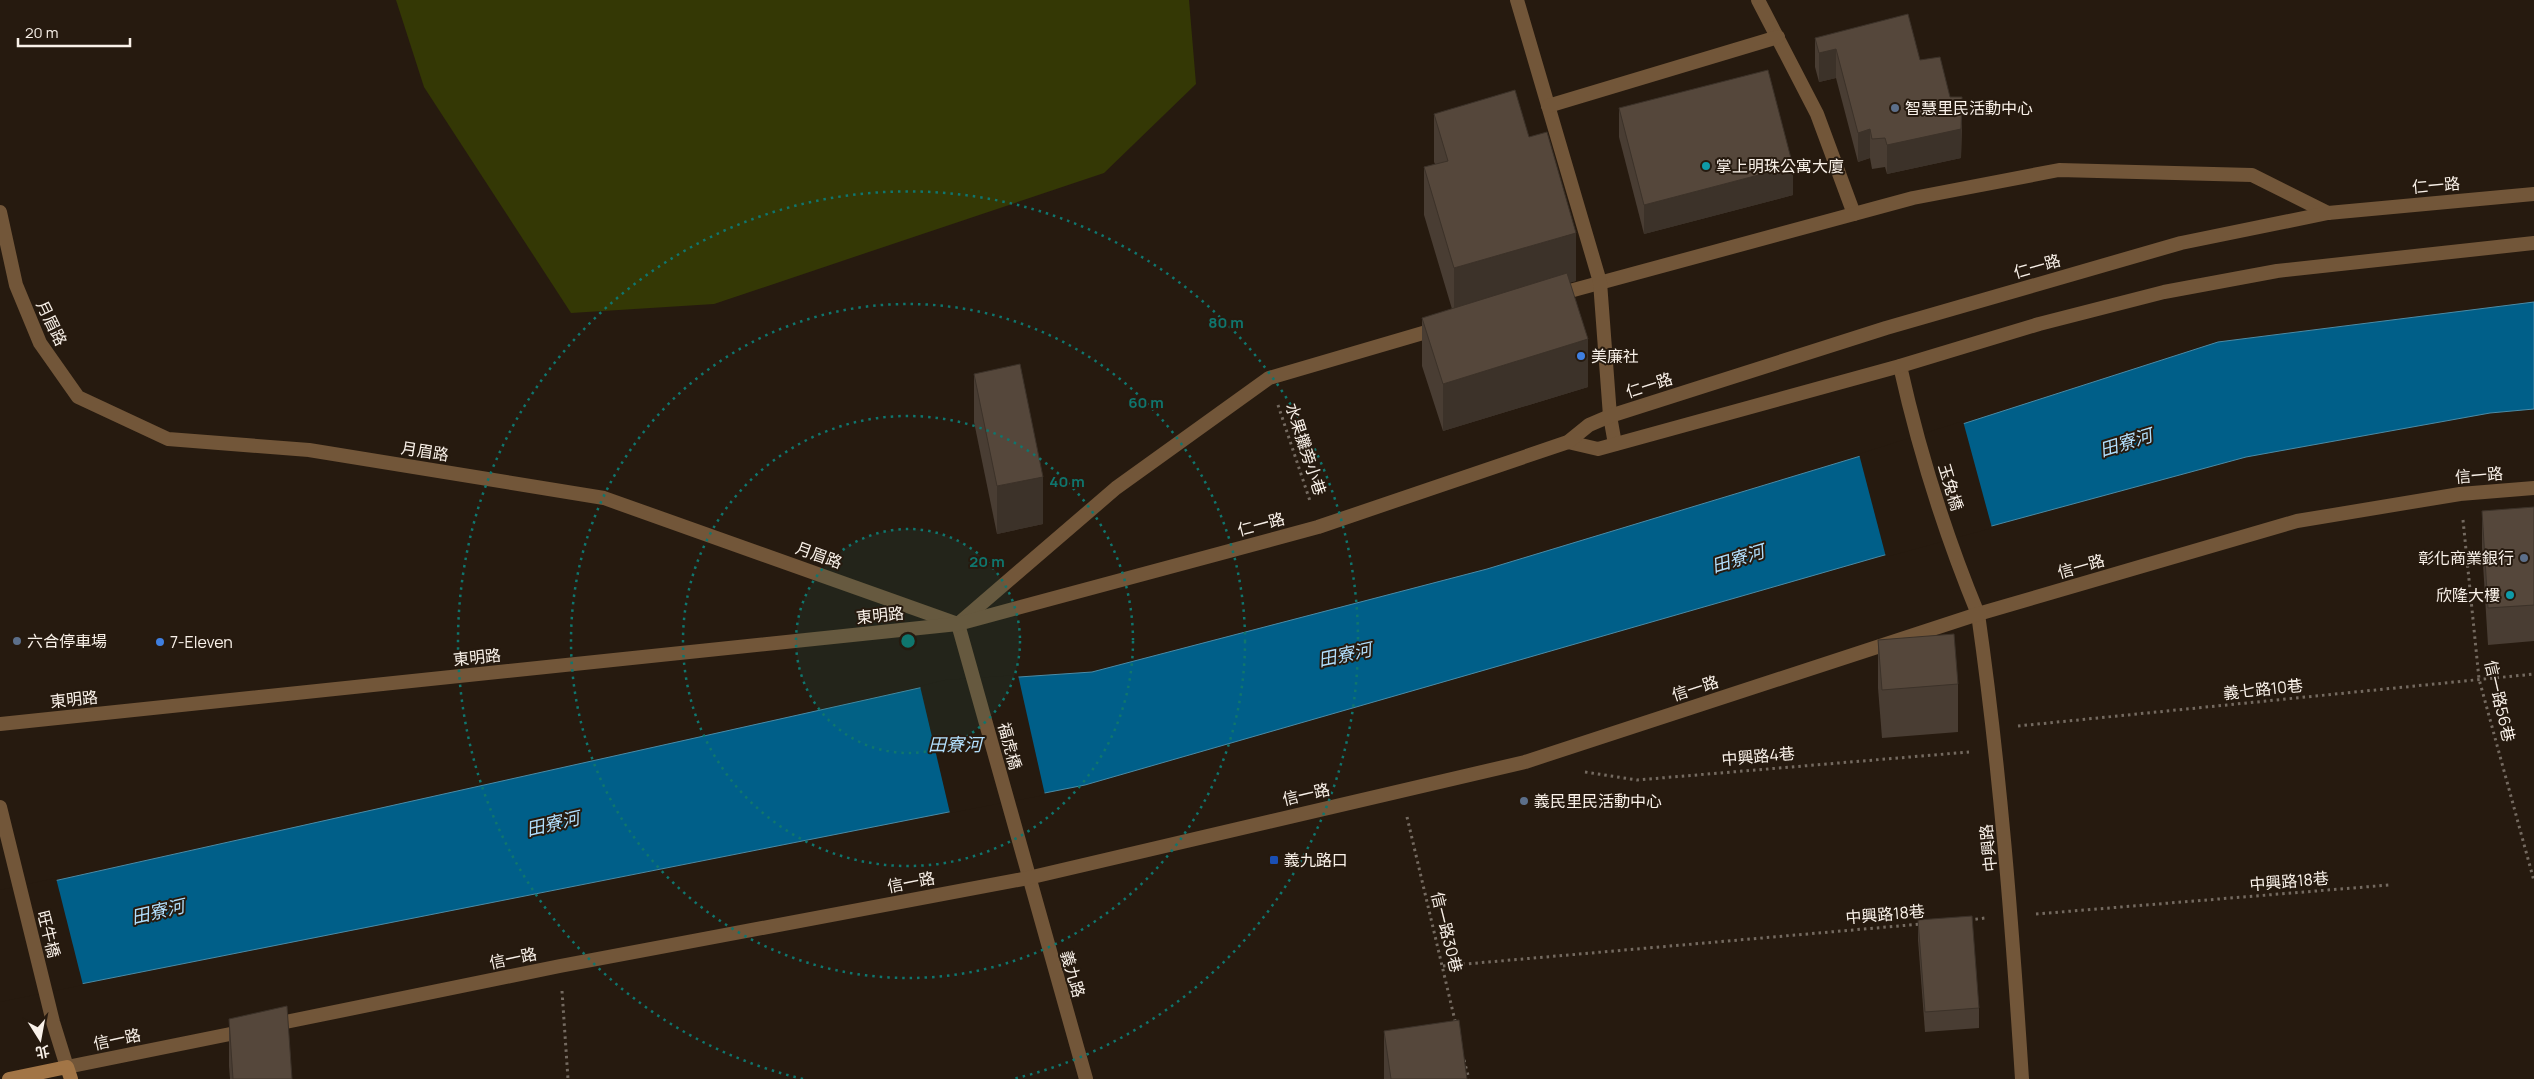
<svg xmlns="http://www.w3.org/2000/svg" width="2534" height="1079" font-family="Manrope,'Noto Sans TC',sans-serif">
	<rect width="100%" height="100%" fill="#261a0f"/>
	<path fill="#343805" d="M396 0H1189L1196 84 1104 173 714 304 571 313 424 87Z"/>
	<path fill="#005f89" stroke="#4b8ba6" d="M2534 302V409L2490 413 2246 457 1881 556 1085 785 0 1000V893L946 682 1092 672 1487 569 1897 445 2218 342Z"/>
	<g fill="#261a0f">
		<path d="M1963 421 1992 528 1886 557 1859 454Z"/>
		<path d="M1018 675 1045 795 950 813 920 686 945 680Z"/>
		<path d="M56 878 83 985 0 1002V890Z"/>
	</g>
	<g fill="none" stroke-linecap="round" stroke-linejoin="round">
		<g stroke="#746a60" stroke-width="3" stroke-dasharray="2.5 4" stroke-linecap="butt">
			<path d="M1278 405 1310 501"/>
			<path d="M2463 520 2479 679 2534 881"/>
			<path d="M2018 726 2534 674"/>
			<path d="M1585 772 1637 780 1969 752"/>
			<path d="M1407 817 1456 1025"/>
			<path d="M2036 914 2389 885"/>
			<path d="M1969 920 1985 918"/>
			<path d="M1443 966 1921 924"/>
			<path d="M562 991 568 1079"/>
			<path d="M1464 1060 1469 1079"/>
		</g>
		<g stroke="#725639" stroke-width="14">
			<path d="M1758 0 1817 114 1854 214"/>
			<path d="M0 212 16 285 40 343 78 397 168 439 309 450 604 498 958 624 1116 488 1269 378 1440 328"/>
			<path d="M1555 295 1913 198 2059 170 2252 175 2328 213"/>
		</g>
		<path stroke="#725639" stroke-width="14" d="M1900 366C1919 451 1945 534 1978 614"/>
		<g stroke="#725639" stroke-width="14">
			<path d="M1517 0 1600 282 1610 416 1615 444"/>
			<path d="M1548 106 1778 37"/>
			<path d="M1978 614C2000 768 2012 923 2022 1079"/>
			<path d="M958 624 1086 1079"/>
			<path d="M0 807 53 1022 67 1067"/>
		</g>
		<g stroke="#725639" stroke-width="14">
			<path d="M1568 442 1598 449 1900 366 2039 324 2164 292 2277 271 2534 243"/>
			<path d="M0 724 958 624 1318 527 1568 442 1589 425 1610 416 1886 328 2181 243 2328 213 2534 194"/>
			<path d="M271 1025 560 966 1028 878 1525 762 1978 614 2297 521 2460 494 2534 488"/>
			<path d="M67 1067 245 1031"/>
		</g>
		<path stroke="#a27546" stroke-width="14" d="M9 1079 67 1067 71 1079"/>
	</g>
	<g fill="#493d33">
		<path d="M1815 38 1920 60 1950 97 1962 126 1961 158 1887 174 1885 167 1872 169 1870 158 1858 162 1836 78 1819 82 1815 67Z"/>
		<path d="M1619 108 1793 195 1644 234 1619 137Z"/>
		<path d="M1434 114 1529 137 1576 281 1570 282 1588 387 1443 431 1422 366V318L1452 309 1424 215V167L1435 164 1434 162Z"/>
		<path d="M974 374 1043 524 997 534 974 422Z"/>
		<path d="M2534 507V641L2488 645 2482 548V511Z"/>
		<path d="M1878 640 1958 684V732L1882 738 1878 688Z"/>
		<path d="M1918 920 1979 1008V1028L1925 1032 1918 940Z"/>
		<path d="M229 1019 292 1079H230L229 1066Z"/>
		<path d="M1384 1031 1467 1079H1384Z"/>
	</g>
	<g fill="#3c3229">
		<path d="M1836 49V78L1819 82V53Z"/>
		<path d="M1962 97 1961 158 1887 174V145Z"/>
		<path d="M1870 129V158L1858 162V133Z"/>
		<path d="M1793 166V195L1644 234V205Z"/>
		<path d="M1576 233V281L1454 316V268Z"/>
		<path d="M1588 339V387L1443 431V384Z"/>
		<path d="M1043 477V524L997 534V486Z"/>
	</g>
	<g fill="#55473b" stroke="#3c3229">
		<path d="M1908 14 1920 60 1940 57 1950 97H1962L1961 129 1887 145 1885 138 1872 139 1870 129 1858 133 1836 49 1819 53 1815 38Z"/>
		<path d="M1768 70 1793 166 1644 205 1619 108Z"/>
		<path d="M1515 90 1529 137 1547 132 1576 233 1454 268 1424 167 1448 161 1434 114Z"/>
		<path d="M1567 273 1588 339 1443 384 1422 318Z"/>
		<path d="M1020 364 1043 477 997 486 974 374Z"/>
		<path d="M2534 507V605L2488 608 2482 511Z"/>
		<path d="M1954 634 1958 684 1882 690 1878 640Z"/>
		<path d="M1972 916 1979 1008 1925 1012 1918 920Z"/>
		<path d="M287 1006 292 1079H233L229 1019Z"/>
		<path d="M1459 1020 1467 1079H1391L1384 1031Z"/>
	</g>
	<circle cx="908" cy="641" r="112" fill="#0f766e" fill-opacity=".12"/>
	<g fill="none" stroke="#0f766e" stroke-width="2.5" stroke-dasharray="2.5 5">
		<circle cx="908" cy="641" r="112"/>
		<circle cx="908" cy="641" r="225"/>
		<circle cx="908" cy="641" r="337"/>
		<path d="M803 1079A450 450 0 1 1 1013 1079"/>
	</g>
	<g fill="#5c6f8a" stroke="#261a0f" stroke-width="2">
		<circle cx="1895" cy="108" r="5"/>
		<circle cx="2524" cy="558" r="5"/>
		<circle cx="17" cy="641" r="5"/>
		<circle cx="1524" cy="801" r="5"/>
	</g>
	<g fill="#0f9aa8" stroke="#261a0f" stroke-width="2">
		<circle cx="1706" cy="166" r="5"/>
		<circle cx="2510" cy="595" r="5"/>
	</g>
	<g fill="#3f7fe0" stroke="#261a0f" stroke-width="2">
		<circle cx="1581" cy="356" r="5"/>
		<circle cx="160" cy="642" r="5"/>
	</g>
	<rect fill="#1a4fb4" stroke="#261a0f" stroke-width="2" x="1269" y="855" width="10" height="10" rx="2.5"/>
	<g text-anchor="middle" stroke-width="4" stroke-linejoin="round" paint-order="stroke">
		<g font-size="16" fill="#f9f1e9" stroke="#261a0f" text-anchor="start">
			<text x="1905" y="114">智慧里民活動中心</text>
			<text x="1716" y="172">掌上明珠公寓大廈</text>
			<text x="1591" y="362">美廉社</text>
			<text x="2514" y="564" text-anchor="end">彰化商業銀行</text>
			<text x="2500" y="601" text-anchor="end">欣隆大樓</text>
			<text x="27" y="647">六合停車場</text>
			<text x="170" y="648">7-Eleven</text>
			<text x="1534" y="807">義民里民活動中心</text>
			<text x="1284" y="866">義九路口</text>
		</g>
		<g font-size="16" fill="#f9f1e9" stroke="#261a0f">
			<text transform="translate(2436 185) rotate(-5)" y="6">仁一路</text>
			<text transform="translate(2037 266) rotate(-16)" y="6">仁一路</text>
			<text transform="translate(52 323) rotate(64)" y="6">月眉路</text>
			<text transform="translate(1649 385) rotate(-18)" y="6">仁一路</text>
			<text transform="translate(1306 449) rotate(72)" y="6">水果攤旁小巷</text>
			<text transform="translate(425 451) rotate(9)" y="6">月眉路</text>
			<text transform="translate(2479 475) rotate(-5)" y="6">信一路</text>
			<text transform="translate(1951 487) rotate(73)" y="6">玉兔橋</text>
			<text transform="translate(1261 524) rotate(-15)" y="6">仁一路</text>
			<text transform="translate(819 555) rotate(20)" y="6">月眉路</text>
			<text transform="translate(2081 566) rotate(-16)" y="6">信一路</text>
			<text transform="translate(880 615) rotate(-6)" y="6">東明路</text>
			<text transform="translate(477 657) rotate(-6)" y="6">東明路</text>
			<text transform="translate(1695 688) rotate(-18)" y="6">信一路</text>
			<text transform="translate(2263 689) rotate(-6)" y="6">義七路10巷</text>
			<text transform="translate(74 699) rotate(-6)" y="6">東明路</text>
			<text transform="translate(2500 701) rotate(77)" y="6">信一路56巷</text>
			<text transform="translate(1010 746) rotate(75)" y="6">福虎橋</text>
			<text transform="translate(1758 756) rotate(-5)" y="6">中興路4巷</text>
			<text transform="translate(1306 794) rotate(-13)" y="6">信一路</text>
			<text transform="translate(1988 848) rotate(-96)" y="6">中興路</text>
			<text transform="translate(2289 881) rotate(-5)" y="6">中興路18巷</text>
			<text transform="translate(911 882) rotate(-11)" y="6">信一路</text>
			<text transform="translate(1885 914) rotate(-5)" y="6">中興路18巷</text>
			<text transform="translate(1447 932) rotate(76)" y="6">信一路30巷</text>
			<text transform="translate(49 934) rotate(76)" y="6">旺牛橋</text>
			<text transform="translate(513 958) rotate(-12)" y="6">信一路</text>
			<text transform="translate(1073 974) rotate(74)" y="6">義九路</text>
			<text transform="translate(117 1039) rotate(-12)" y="6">信一路</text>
		</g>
		<g font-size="18" font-style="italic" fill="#b2dffd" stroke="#261a0f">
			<text transform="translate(2126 443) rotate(-17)" y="6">田寮河</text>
			<text transform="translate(1738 559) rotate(-17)" y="6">田寮河</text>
			<text transform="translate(1345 655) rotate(-12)" y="6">田寮河</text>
			<text x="955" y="751">田寮河</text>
			<text transform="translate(553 824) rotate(-13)" y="6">田寮河</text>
			<text transform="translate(158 912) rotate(-13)" y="6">田寮河</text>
		</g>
	</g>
	<circle cx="908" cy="641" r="8" fill="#0f766e" stroke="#261a0f" stroke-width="2.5"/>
	<g font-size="15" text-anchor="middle" font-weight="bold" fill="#0f766e" stroke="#261a0f" stroke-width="4" stroke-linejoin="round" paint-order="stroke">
		<text x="1226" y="328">80 m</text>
		<text x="1146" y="408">60 m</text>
		<text x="1067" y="487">40 m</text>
		<text x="987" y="567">20 m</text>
	</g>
	<g transform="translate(40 1039) rotate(169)" stroke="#261a0f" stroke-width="4" paint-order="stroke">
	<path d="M0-4L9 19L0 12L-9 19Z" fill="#f9f1e9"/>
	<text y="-8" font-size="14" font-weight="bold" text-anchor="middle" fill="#f9f1e9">北</text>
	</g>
	<path d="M18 38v8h112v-8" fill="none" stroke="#f9f1e9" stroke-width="2.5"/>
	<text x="25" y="38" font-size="15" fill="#f9f1e9" stroke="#261a0f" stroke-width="4" paint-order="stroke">20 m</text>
</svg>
